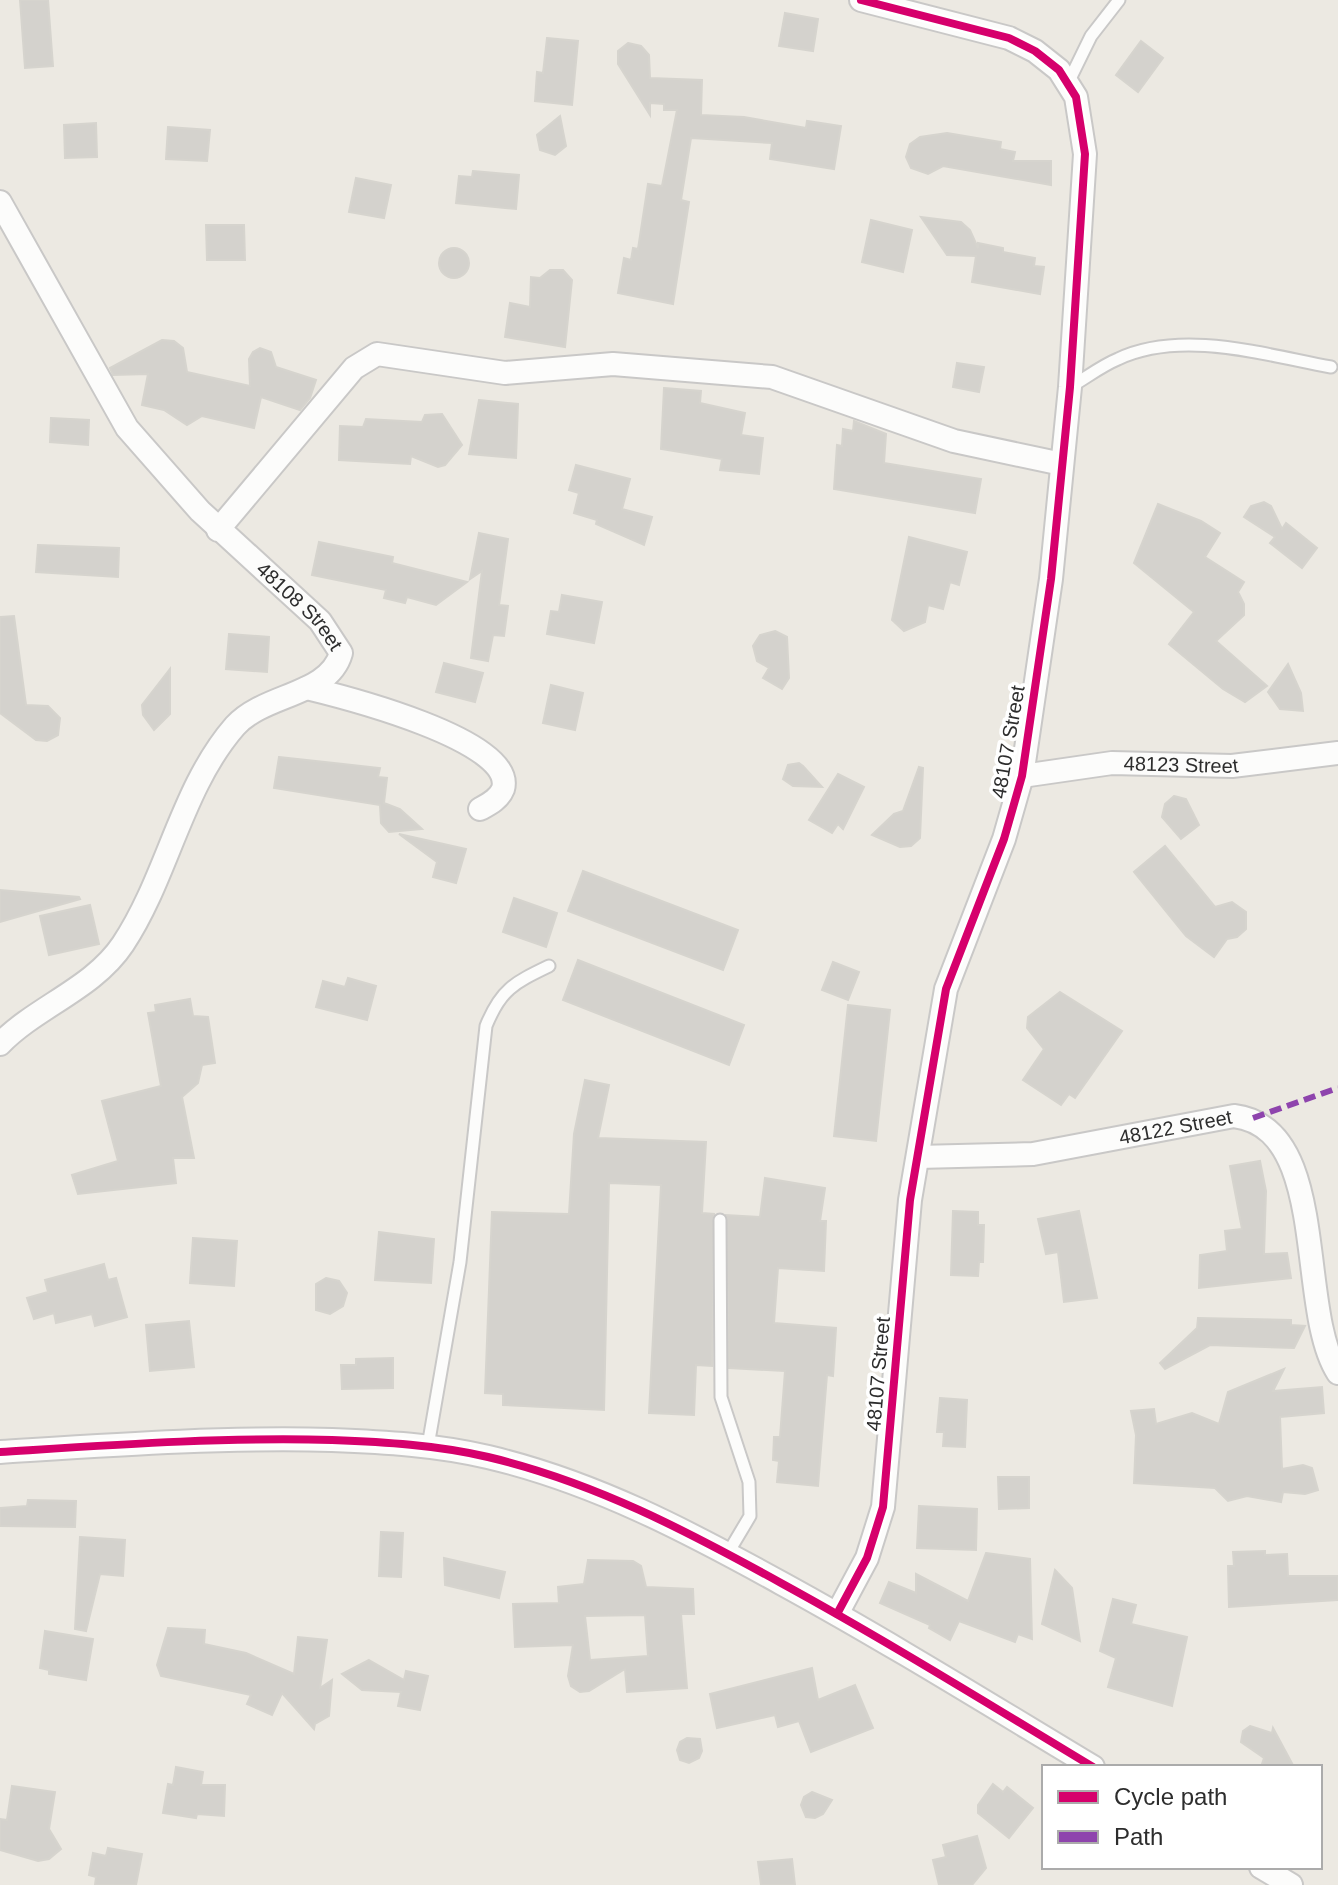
<svg xmlns="http://www.w3.org/2000/svg" width="1338" height="1885" font-family="Arial,sans-serif">
	<rect width="100%" height="100%" fill="#ece9e2"/>
	<g fill="#d4d2cd" stroke="#d6d4ce" stroke-width="2" fill-rule="evenodd">
		<path d="M20 0H48L53 66 25 68Z"/>
		<path d="M785 13 818 19 813 51 779 46Z"/>
		<path d="M547 38 578 41 572 105 535 101 537 72 543 73Z"/>
		<path d="M1141 41 1163 58 1138 92 1116 75Z"/>
		<path d="M628 43 641 46 649 55 650 78 702 80 701 115 744 117 806 128 807 121 841 126 834 169 770 159 772 143 691 138 681 200 689 202 673 304 618 293 624 258 631 260 633 248 638 249 648 184 662 186 677 110H664V104L650 103V115L618 64V51Z"/>
		<path d="M560 116 566 146 555 155 540 150 537 135Z"/>
		<path d="M96 123 97 157 65 158 64 125Z"/>
		<path d="M168 127 210 130 207 161 166 159Z"/>
		<path d="M947 133 1001 142 1000 149 1015 152 1013 161H1051V185L943 166 928 174 911 168 906 157 910 144 920 137Z"/>
		<path d="M473 171 519 175 516 209 456 203 459 176 472 177Z"/>
		<path d="M356 178 391 185 384 218 349 212Z"/>
		<path d="M921 217 961 222 970 230 978 248V243L1003 248V252L1035 258 1034 266 1044 267 1040 294 972 282 976 256 947 255Z"/>
		<path d="M871 220 912 230 903 272 862 262Z"/>
		<path d="M206 225H244L245 260H207Z"/>
		<circle cx="454" cy="263" r="15"/>
		<path d="M550 270H563L572 280 565 347 505 337 510 303 530 307 531 277 540 278Z"/>
		<path d="M162 340 174 341 183 348 187 372 250 386 249 359 253 352 260 348 271 352 276 367 316 380 310 398 300 410 261 397 254 428 202 416 187 425 164 410 142 405 148 374 113 375 110 368Z"/>
		<path d="M957 363 984 367 979 392 953 387Z"/>
		<path d="M664 388 701 391 700 403 745 413 741 435 763 438 759 474 720 470 722 459 661 449Z"/>
		<path d="M479 400 518 404 516 458 469 454Z"/>
		<path d="M442 414 462 445 445 465 438 467 411 456 410 464 339 460 340 426 363 427 366 419 422 422 425 415Z"/>
		<path d="M51 418 89 420 88 445 50 442Z"/>
		<path d="M854 421 886 434 884 463 981 479 975 513 834 489 837 445 842 446 843 429 853 431Z"/>
		<path d="M576 465 630 479 622 509 652 517 644 545 596 524 597 520 574 513 579 493 569 490Z"/>
		<path d="M1264 502 1271 506 1282 529 1286 523 1317 548 1302 568 1270 543 1275 537 1244 517 1251 506Z"/>
		<path d="M1158 504 1201 521 1220 533 1205 557 1244 582 1238 592 1244 604V615L1216 641 1267 686 1245 702 1223 689 1169 644 1194 612 1134 563Z"/>
		<path d="M479 533 508 539 499 605 508 606 504 636 493 635 488 661 471 658 482 571 470 579Z"/>
		<path d="M909 537 967 552 959 585 950 582 943 609 928 605 925 622 904 631 892 620Z"/>
		<path d="M319 542 393 557 392 563 467 582 436 605 407 597 405 603 384 598 386 590 312 575Z"/>
		<path d="M38 545 119 548 118 577 36 572Z"/>
		<path d="M562 595 602 602 594 643 547 634 551 611 559 612Z"/>
		<path d="M14 616 26 705 48 706 60 718 58 735 47 741 36 740 0 713V617Z"/>
		<path d="M775 631 787 637 789 678 782 689 763 678 769 668 757 661 753 646 760 635Z"/>
		<path d="M229 634 269 637 267 672 226 669Z"/>
		<path d="M444 663 483 673 475 702 436 692Z"/>
		<path d="M1288 664 1301 693 1303 711 1280 709 1268 692Z"/>
		<path d="M170 669V714L154 730 143 715 142 705Z"/>
		<path d="M551 685 583 693 575 730 543 723Z"/>
		<path d="M279 757 380 768 378 777 387 778 384 803 400 809 422 829 389 832 381 823 380 805 274 788Z"/>
		<path d="M799 763 803 766 822 787 793 786 783 779 788 765Z"/>
		<path d="M919 767 923 768 920 838 911 846 900 847 872 835 894 814 903 811Z"/>
		<path d="M838 774 864 787 843 829 838 824 832 833 809 820Z"/>
		<path d="M1174 796 1186 799 1199 825 1181 839 1162 817 1165 804Z"/>
		<path d="M399 834 466 849 456 883 433 877 437 862Z"/>
		<path d="M1165 846 1215 907 1232 902 1246 912V929L1237 937 1227 939 1214 957 1186 936 1134 872Z"/>
		<path d="M583 871 738 930 723 970 568 911Z"/>
		<path d="M0 890 79 897 80 899 0 922Z"/>
		<path d="M514 898 557 913 546 947 503 932Z"/>
		<path d="M90 905 99 944 49 955 40 916Z"/>
		<path d="M578 960 744 1025 729 1065 563 1000Z"/>
		<path d="M833 962 859 972 848 1000 822 990Z"/>
		<path d="M348 978 376 986 367 1020 316 1007 323 981 345 987Z"/>
		<path d="M1060 992 1122 1031 1075 1098 1069 1094 1061 1105 1023 1080 1044 1049 1027 1028 1028 1017Z"/>
		<path d="M190 999 193 1016 208 1017 215 1063 202 1065 198 1083 182 1097 194 1158H173L176 1183 78 1194 72 1175 118 1161 102 1101 161 1086 148 1013 156 1012 155 1005Z"/>
		<path d="M848 1005 890 1010 876 1141 834 1136Z"/>
		<path d="M585 1080 609 1085 598 1138 706 1142 702 1213 714 1214 712 1366 696 1365 694 1415 649 1413 661 1185 609 1183 604 1410 503 1405V1394L485 1393 492 1212 569 1214 574 1134Z"/>
		<path d="M1260 1161 1266 1191 1264 1254 1287 1253 1291 1278 1199 1288 1200 1255 1227 1251 1225 1231 1242 1229 1230 1166Z"/>
		<path d="M765 1178 825 1188 820 1221H826L824 1271 778 1268 774 1323 836 1328 833 1376 827 1375 818 1486 777 1482 779 1461 773 1460 774 1437H780L785 1371 729 1368 726 1215 760 1217Z"/>
		<path d="M953 1211 978 1212V1225H984L983 1262H979L978 1276 951 1275Z"/>
		<path d="M1079 1211 1097 1298 1064 1302 1058 1252 1046 1254 1038 1219Z"/>
		<path d="M379 1232 434 1239 431 1283 375 1280Z"/>
		<path d="M193 1238 237 1241 234 1286 190 1283Z"/>
		<path d="M104 1264 108 1280 116 1278 127 1317 95 1326 92 1314 56 1323 54 1313 34 1319 27 1298 48 1292 45 1280Z"/>
		<path d="M326 1278 339 1281 347 1293 343 1306 330 1314 316 1310V1284Z"/>
		<path d="M1198 1318 1291 1320V1325L1305 1326 1294 1348 1210 1345 1165 1369 1160 1363 1197 1328Z"/>
		<path d="M189 1321 194 1367 150 1371 146 1325Z"/>
		<path d="M393 1358V1388L342 1389 341 1365H356V1359Z"/>
		<path d="M1284 1369 1273 1391 1322 1387 1324 1413 1280 1417 1282 1469 1303 1465 1312 1468 1318 1490 1305 1494 1283 1492 1281 1502 1247 1496 1228 1501 1215 1488 1134 1483 1136 1435 1131 1411 1154 1409 1156 1424 1192 1413 1219 1424 1228 1392Z"/>
		<path d="M940 1398 967 1400 965 1447 943 1446 944 1432H937Z"/>
		<path d="M998 1477H1029V1508L999 1509Z"/>
		<path d="M28 1500 76 1501 75 1527 0 1526V1508L27 1506Z"/>
		<path d="M919 1506 977 1509 976 1550 917 1548Z"/>
		<path d="M381 1532 403 1533 401 1577 379 1576Z"/>
		<path d="M80 1537 125 1540 123 1576 100 1574 86 1631 75 1629Z"/>
		<path d="M1265 1551V1555L1287 1554 1288 1576H1338V1600L1229 1607 1228 1566H1234L1233 1552Z"/>
		<path d="M986 1553 1030 1559 1032 1639 1018 1634 1015 1642 959 1621 950 1640 929 1628 930 1625 880 1603 889 1582 916 1593V1574L968 1601Z"/>
		<path d="M444 1558 505 1572 499 1598 445 1585Z"/>
		<path d="M588 1560 633 1561 641 1566 646 1587 693 1589 694 1614H681L687 1688 627 1692 625 1669 589 1691 580 1692 571 1686 568 1676 573 1645 515 1647 513 1604 559 1603 558 1587 584 1584ZM645 1615 648 1656 590 1660 585 1616Z"/>
		<path d="M1055 1570 1072 1588 1080 1641 1042 1624Z"/>
		<path d="M1113 1599 1136 1605 1131 1624 1187 1637 1172 1706 1108 1687 1116 1658 1100 1651Z"/>
		<path d="M168 1628 205 1630 204 1644 246 1653 294 1674 298 1637 327 1640 320 1688 332 1680 329 1716 315 1724 314 1729 282 1693 272 1715 247 1704 251 1695 161 1676 157 1665Z"/>
		<path d="M45 1631 93 1639 86 1680 49 1674V1670L40 1668Z"/>
		<path d="M369 1660 404 1680 406 1671 428 1676 420 1710 398 1706 401 1692 362 1690 342 1674Z"/>
		<path d="M812 1668 818 1700 855 1685 873 1728 811 1752 799 1721 778 1727 775 1715 717 1728 710 1694Z"/>
		<path d="M1250 1726 1272 1733 1273 1728 1294 1767H1261L1264 1758 1241 1742 1243 1731Z"/>
		<path d="M687 1738 700 1739 702 1751 699 1758 689 1763 680 1760 677 1750 680 1742Z"/>
		<path d="M176 1767 203 1772 201 1785H225L224 1816 197 1814 196 1818 163 1813 168 1784 173 1785Z"/>
		<path d="M993 1784 1003 1792 1007 1787 1033 1808 1009 1838 978 1813V1805Z"/>
		<path d="M12 1786 55 1792 49 1829 61 1849 49 1859 38 1861 0 1850V1819L7 1820Z"/>
		<path d="M812 1792 832 1800 823 1814 815 1818 806 1817 801 1805 804 1797Z"/>
		<path d="M977 1836 986 1868 972 1885H939L933 1860 946 1857 943 1845Z"/>
		<path d="M108 1848 142 1854 136 1885H95L96 1877 89 1875 93 1853 106 1856Z"/>
		<path d="M792 1859 795 1885H761L758 1862Z"/>
	</g>
	<g fill="none" stroke-linecap="round" stroke-linejoin="round">
		<defs>
			<g id="lane">
				<path d="M1068 83 1091 36 1119 0"/>
				<path d="M1070 387C1086 378 1101 366 1118 359 1182 329 1265 355 1331 367"/>
				<path d="M720 1220 721 1397 749 1482 750 1516 728 1553"/>
				<path d="M428 1446 460 1262 486 1026C501 989 514 983 549 966"/>
			</g>
			<g id="street">
				<path id="s1" d="M0 202 127 428 200 511 320 621 341 653C329 696 265 693 235 726 181 788 168 876 123 944 93 989 37 1006 0 1044"/>
				<path d="M218 530 354 368 377 354 505 373 613 364 772 377 954 441 1062 464"/>
				<path d="M307 688C340 696 517 740 503 789 499 799 489 804 480 809"/>
				<path id="s2" d="M1022 776 1112 763 1232 766 1338 753"/>
				<path id="s3" d="M918 1157 1033 1154 1234 1116C1331 1128 1296 1308 1338 1373"/>
				<path d="M0 1452C111 1445 221 1437 332 1440 384 1442 437 1445 488 1457 594 1482 687 1531 781 1583 887 1641 990 1705 1093 1767"/>
				<path d="M837 1614 867 1558 883 1507 910 1200 946 989 1004 839 1022 776 1051 579 1070 387 1085 154 1076 97 1059 70 1035 51 1009 38 861 0"/>
				<path d="M1261 1867 1291 1885"/>
			</g>
		</defs>
		<use href="#lane" stroke="#c9c8c7" stroke-width="15"/>
		<use href="#street" stroke="#c9c8c7" stroke-width="26"/>
		<use href="#lane" stroke="#fcfcfb" stroke-width="11"/>
		<use href="#street" stroke="#fcfcfb" stroke-width="22"/>
		<path stroke="#8e44ad" stroke-width="6" stroke-dasharray="12 6" stroke-linecap="butt" d="M1253 1118 1338 1088"/>
		<defs>
			<g id="cycleway">
				<path d="M0 1452C111 1445 221 1437 332 1440 384 1442 437 1445 488 1457 594 1482 687 1531 781 1583 887 1641 990 1705 1093 1767"/>
				<path d="M837 1614 867 1558 883 1507 910 1200 946 989 1004 839 1022 776 1051 579 1070 387 1085 154 1076 97 1059 70 1035 51 1009 38 861 0"/>
			</g>
		</defs>
		<use href="#cycleway" stroke="#fff" stroke-width="13"/>
		<use href="#cycleway" stroke="#d6006c" stroke-width="8"/>
	</g>
	<g text-anchor="middle" stroke-width="7" stroke-linejoin="round" paint-order="stroke">
		<g font-size="20" fill="#2d2d2d" stroke="#fff">
			<text dy="7" stroke="none"><textPath href="#s1" startOffset="508">48108 Street</textPath></text>
			<text transform="translate(1008 742) rotate(-80)" y="7">48107 Street</text>
			<text dy="7" stroke="none"><textPath href="#s2" startOffset="160">48123 Street</textPath></text>
			<text dy="7" stroke="none"><textPath href="#s3" startOffset="260">48122 Street</textPath></text>
			<text transform="translate(878 1374) rotate(-85)" y="7">48107 Street</text>
		</g>
	</g>
	<rect x="1042" y="1765" width="280" height="104" fill="#ffffff" stroke="#ababab" stroke-width="2"/>
	<rect x="1058" y="1791" width="40" height="12" fill="#d6006c" stroke="#ababab" stroke-width="2"/>
	<text x="1114" y="1805" font-size="24" fill="#2d2d2d">Cycle path</text>
	<rect x="1058" y="1831" width="40" height="12" fill="#8e44ad" stroke="#ababab" stroke-width="2"/>
	<text x="1114" y="1845" font-size="24" fill="#2d2d2d">Path</text>
</svg>
